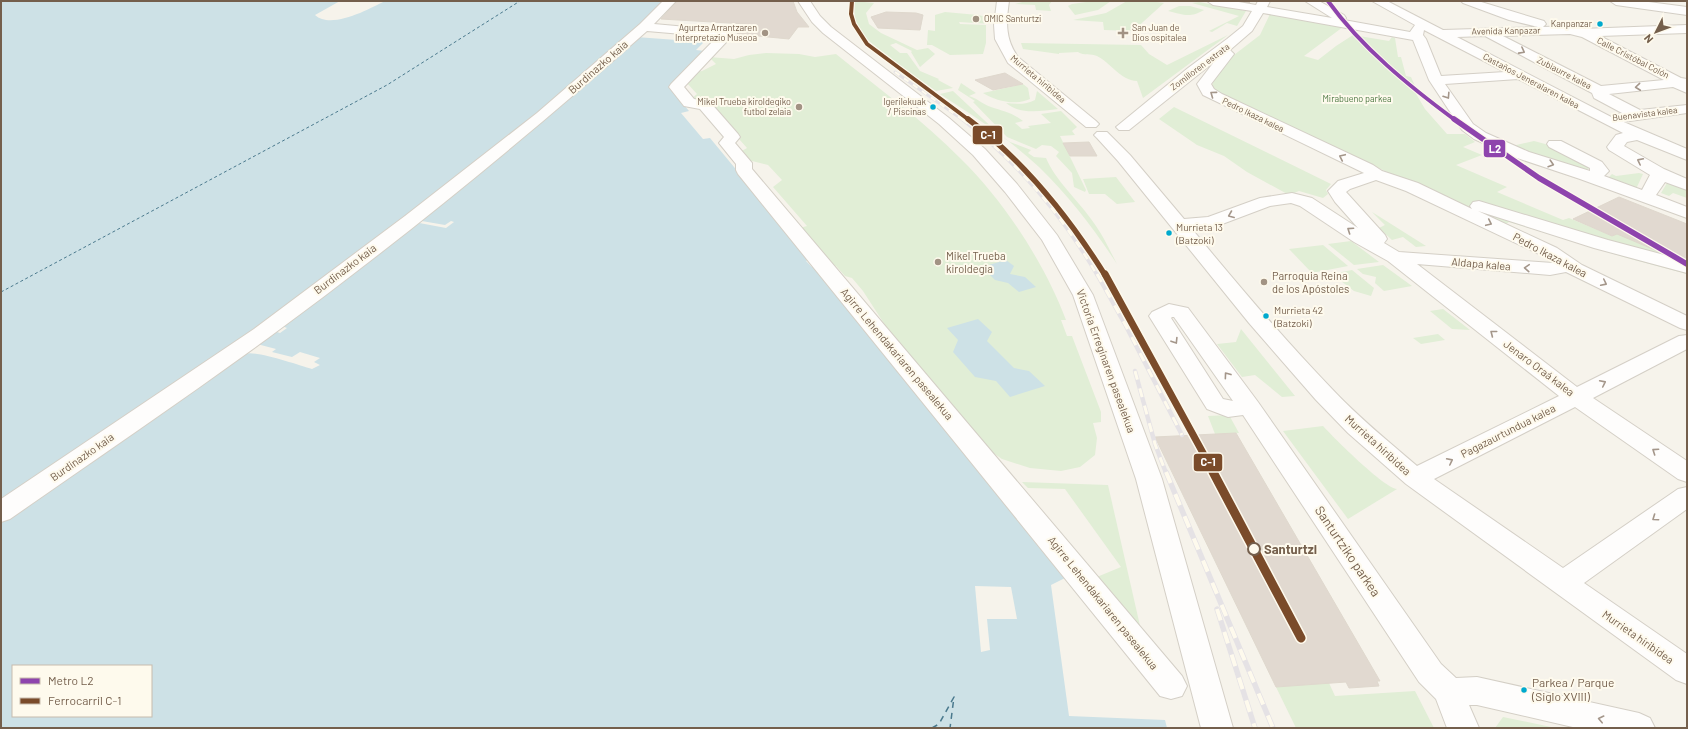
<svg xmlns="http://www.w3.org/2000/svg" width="1688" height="729" font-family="Barlow,sans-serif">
	<rect width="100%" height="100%" fill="#f6f3eb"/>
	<g fill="#e1eed6">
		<path d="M855 1 874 3 866 13 869 24 881 33 917 50 928 48 935 54 920 67 911 52 912 51 896 43 890 45 900 53H907L920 71 939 79 938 80 953 88 936 91 890 59 891 58C869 41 851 32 855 1Z"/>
		<path d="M1026 1H1052L1049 5 1051 11 1036 10 1035 5 1015 4Z"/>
		<path d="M1093 1H1111L1098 10 1075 15 1068 6 1072 4Z"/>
		<path d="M1127 1H1150L1164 3 1133 31 1104 30 1103 22 1073 20 1106 13Z"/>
		<path d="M1199 2 1246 11 1237 26 1227 23 1212 32 1209 31 1239 16 1192 3Z"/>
		<path d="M1179 6H1190L1204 10C1190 18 1184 15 1168 11Z"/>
		<path d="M945 12 978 15 992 18 991 24 959 22 960 24 986 25V43L983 54 950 55 932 45H927L928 30 935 31V15Z"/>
		<path d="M1270 14 1343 27 1304 56 1318 60 1336 46 1353 35 1389 41 1392 37 1395 38 1398 57H1401L1406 76 1411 77 1415 86 1412 87 1425 109 1447 134H1465L1475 142 1463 147 1482 155 1456 165 1507 187 1497 192 1563 220 1569 218 1612 236 1619 232 1638 243 1680 261 1687 257V274L1627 258 1509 222 1503 226 1228 98 1215 90 1212 86 1214 79 1234 55 1260 35Z"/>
		<path d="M1228 35 1143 98 1137 81C1120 80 1111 63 1097 56 1091 53 1084 56 1078 52L1059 53V54L1023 49 1021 43 1141 45 1149 54 1167 65Z"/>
		<path d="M766 53 799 54 815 57 836 54C878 88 923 120 961 159 1004 201 1045 264 1066 320H1061L1067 336H1072L1101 412V422L1093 423 1097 438 1095 455 1080 467 1061 471 1030 468 1002 459 983 446 896 342 863 291 852 278 845 276 836 266 830 264 800 228 807 226 773 187 782 180 768 165 748 160 740 152 747 148 707 103 691 99 697 94 686 82 696 72 702 71 716 64 709 57 734 59 749 55Z"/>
		<path d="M961 83 976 93 969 96C977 98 982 104 991 107 1003 111 1013 113 1023 121L1015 123 1022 129 1030 128 1028 126 1051 123 1041 114 1061 111 1077 127 1072 131 1075 135 1060 136 1086 190 1085 192 1074 187 1072 173 1056 156 1059 152 1051 146 1042 145 1036 149 1007 137 973 102 975 101 958 90Z"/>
		<path d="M1023 84 1028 88 1030 99C1015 106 996 101 983 93Z"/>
		<path d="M953 91 999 134 1010 142 1031 150 1028 153 1034 157 1046 158C1055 180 1077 199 1091 219 1102 233 1109 249 1117 264 1094 229 1069 196 1039 167 1009 139 974 116 940 94Z"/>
		<path d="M1037 91 1058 109C1041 111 1020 115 1006 103 1016 104 1026 105 1035 100Z"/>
		<path d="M1174 107 1331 184 1326 190 1328 194 1323 198 1299 191 1289 195 1247 172 1224 156 1197 145 1159 119Z"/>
		<path d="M1534 141 1549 145 1589 167 1588 169 1583 170 1512 146Z"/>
		<path d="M1639 173 1643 174 1636 189 1608 178 1612 174 1616 176Z"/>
		<path d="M1116 177 1135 202 1117 204 1105 194H1089L1083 179Z"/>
		<path d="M1671 182 1687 187V198L1673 193 1669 196 1661 193 1667 183Z"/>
		<path d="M1372 212 1426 246 1416 247 1403 237 1392 240 1379 228 1385 225Z"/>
		<path d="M1351 241 1379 262 1354 265 1328 244Z"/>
		<path d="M1323 245 1348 266 1312 273 1289 249Z"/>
		<path d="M1383 265 1412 286 1384 291 1375 283 1376 277 1363 274 1357 269Z"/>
		<path d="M1352 270 1374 288 1371 296 1354 291 1332 274Z"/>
		<path d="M1443 309 1470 330 1452 329 1430 311Z"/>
		<path d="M1241 329 1295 396 1282 397 1255 375 1242 377 1217 344 1236 342Z"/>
		<path d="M1438 334 1445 340 1421 344 1413 338Z"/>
		<path d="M1229 415 1239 433 1215 434 1208 416Z"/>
		<path d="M1323 426C1334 438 1384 488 1397 489L1348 519 1283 431Z"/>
		<path d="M1022 482 1108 485 1143 639 1092 579 1121 567 1065 489 1028 488Z"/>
		<path d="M1329 683 1335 696 1415 691 1434 728H1296L1276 687Z"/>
		<path d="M1503 717 1556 728H1495Z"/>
	</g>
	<g fill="#cde1e6" fill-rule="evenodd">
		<path d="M1 1H340L315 15C331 30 369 9 385 1H666L550 105 291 305 1 505Z"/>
		<path d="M636 37 704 42 696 50 705 51 669 87 689 111 681 113 703 139 710 138 810 259 806 261 812 267 816 266 1069 576 1051 585 1069 716 1165 720 1167 728H1V523L162 414 245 354C255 350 298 365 312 369L320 365 314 362 320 358 300 352 292 357 272 352 276 349 257 344 274 331 280 333 287 328 282 326 414 222 446 228 454 222 451 221 445 225 416 220ZM13 666H151V716H13Z"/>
		<path d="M1006 260 1014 266 1010 274 1025 277 1036 287 1019 292 1008 283 995 280 982 267Z"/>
		<path d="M978 319 992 332 987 341 1014 368 1029 371 1045 386 1010 397 996 381 975 377 953 352 958 340 947 328Z"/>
	</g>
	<path fill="#f6f3eb" d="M975 586 1011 587 1017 619H987L990 650 981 652Z"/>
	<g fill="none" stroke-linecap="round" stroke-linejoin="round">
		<path stroke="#4a798d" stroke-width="1" stroke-dasharray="3 2.5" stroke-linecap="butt" d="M1 292 387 85 520 1"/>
		<path stroke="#4a798d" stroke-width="1.5" stroke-dasharray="6 5" stroke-linecap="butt" d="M932 728 939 724 954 697 950 728"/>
	</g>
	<g fill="#e1d9d0" stroke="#dfd8cd">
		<path d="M677 1H793L797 12 809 27H798L789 39 737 34 746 24 661 19Z"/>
		<path d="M886 12 916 13 923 15 920 30 878 28 871 17Z"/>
		<path d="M1005 73 1023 84 993 90 975 80Z"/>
		<path d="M1089 142 1097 156H1070L1063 143Z"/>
		<path d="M1619 197 1687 224V257L1684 259 1662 253 1617 234 1612 236 1573 219Z"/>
		<path d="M1236 433 1380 681H1377L1379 686 1349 688 1346 682 1276 687 1155 437Z"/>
	</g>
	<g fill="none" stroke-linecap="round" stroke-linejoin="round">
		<path stroke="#d6cec3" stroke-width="14" stroke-dasharray="14 6" stroke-linecap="butt" d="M1236 2 1254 4"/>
		<defs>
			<g id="minor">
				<path d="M663 1H676L654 24 731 31 733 34 731 37 684 87 694 99 710 102 738 134 740 137 735 143 752 163V169L1182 676 1187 686 1182 696 1171 699 1160 696 738 174 736 170V164L719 143 724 137 700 109 684 106 669 87 671 84 717 37 647 31C525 139 399 242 268 338 183 400 96 459 10 519L1 522V499L254 329 405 216 537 113 640 24Z"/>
				<path d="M798 1H810L820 16 831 27 949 118 985 149 1017 184 1057 235 1093 295 1162 479 1233 728H1201L1136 479 1073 295 1042 240 1005 192 973 155 939 124 823 33 812 22Z"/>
				<path d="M997 1H1009C1006 22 1005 39 1018 57L1096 121 1099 124 1096 127H1086L1008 63 995 39 994 25Z"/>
				<path d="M1207 1H1233L1256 5 1258 1H1270L1267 7 1332 18 1305 1H1319L1344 15 1346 18 1344 20 1410 32 1415 25 1372 1H1387L1443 30 1538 27 1509 20 1463 3 1461 1H1478L1544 21 1546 24 1543 27 1571 26 1581 29 1687 25V33L1600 36 1681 78 1687 79V93L1673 87 1609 94 1640 110 1687 105V113L1623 122 1619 120 1687 149V160L1637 140 1627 142 1624 146 1664 169 1687 179V190L1665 182 1656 195 1687 207V218L1580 179 1517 158 1474 139 1462 130 1429 80 1413 40 1263 13 1252 31 1230 50 1234 54 1211 84 1214 89 1222 94 1373 165 1382 171 1418 183 1472 209 1470 206 1473 202 1479 201 1608 240 1687 261V273L1594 248 1478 211 1557 248 1582 265 1687 316V330L1680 328 1566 272 1550 275 1417 264 1577 387 1679 336 1687 335V349L1593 398 1687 461V482L1678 479 1575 407 1434 479 1563 568 1678 489 1687 487V509L1584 583 1687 654V684L1676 680 1406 484 1348 433 1316 400 1249 323 1118 161 1097 138 1094 135 1097 132H1107L1130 155 1184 219 1208 217 1260 198 1292 193 1312 198 1358 228 1335 202 1328 191 1338 181 1364 173 1203 95 1197 84 1214 62 1129 130H1119L1116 127 1188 68 1227 39 1243 26 1252 11 1213 5ZM1424 30 1505 72 1441 76 1426 39 1423 35ZM1570 34 1582 37 1664 80 1601 86 1503 36ZM1485 36 1592 93 1594 98 1622 113 1618 114 1615 117 1617 120 1457 37ZM1518 79 1623 133 1616 135 1607 147 1609 150 1650 175 1642 190 1604 176 1609 171 1602 162 1561 141H1549L1547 144 1549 147 1590 168V171L1529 152 1486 133 1473 124 1445 84ZM1376 180 1406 191 1543 256 1553 263 1399 252 1384 243 1387 239 1385 235 1346 192 1350 189ZM1291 203 1300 206 1354 242 1388 261 1559 396 1417 466C1388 441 1358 417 1332 389 1283 338 1237 284 1192 229L1217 226 1270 206Z"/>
				<path d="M1610 1H1641L1687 7V15L1616 5Z"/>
				<path d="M1169 304 1188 308 1258 402 1441 664 1456 678 1477 677 1639 713 1650 718 1655 728H1577L1477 705H1469L1479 728H1447L1436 699 1419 682 1243 415 1228 417 1207 409 1149 316 1152 312ZM1172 317H1174L1233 401 1223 399 1171 318Z"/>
			</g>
		</defs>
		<use href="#minor" stroke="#d4cfc6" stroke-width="2"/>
		<use href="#minor" fill="#fefdfc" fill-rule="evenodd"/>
		<defs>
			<path id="rail-far3" d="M895 72 963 120"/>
			<path id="rail-far2" d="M962 119C1017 162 1062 215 1097 275"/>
			<g id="rail-far1">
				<path d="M1097 274 1126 326 1182 435"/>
				<path d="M1135 371 1155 444 1166 473"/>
			</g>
			<g id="rail">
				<path d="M1166 472 1273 728"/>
				<path d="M1217 609 1255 728"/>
			</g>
		</defs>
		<use href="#rail-far3" stroke="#e5e2e5" stroke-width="3"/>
		<use href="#rail-far2" stroke="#e5e2e5" stroke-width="3.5"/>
		<use href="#rail-far1" stroke="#e5e2e5" stroke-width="4.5"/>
		<use href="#rail" stroke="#e5e2e5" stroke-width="5.5"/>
		<use href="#rail-far3" stroke="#fefaed" stroke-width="2" stroke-dasharray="5.5" stroke-linecap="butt"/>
		<use href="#rail-far2" stroke="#fefaed" stroke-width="2.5" stroke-dasharray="7" stroke-linecap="butt"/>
		<use href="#rail-far1" stroke="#fefaed" stroke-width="3" stroke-dasharray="9" stroke-linecap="butt"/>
		<use href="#rail" stroke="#fefaed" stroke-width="4" stroke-dasharray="12" stroke-linecap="butt"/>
		<defs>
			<path id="rail-1-far3" d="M852 1 851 14 854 24 867 44 969 120"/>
			<path id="rail-1-far2" d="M968 119C1024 161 1068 216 1105 275"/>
			<path id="rail-1-far1" d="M1105 274 1214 473"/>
			<path id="rail-1" d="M1213 472 1301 638"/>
		</defs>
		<use href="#rail-1-far3" stroke="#fefaed" stroke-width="6"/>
		<use href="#rail-1-far2" stroke="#fefaed" stroke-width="8"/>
		<use href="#rail-1-far1" stroke="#fefaed" stroke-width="10"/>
		<use href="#rail-1" stroke="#fefaed" stroke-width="12"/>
		<use href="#rail-1-far3" stroke="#7a4b2a" stroke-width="4"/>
		<use href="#rail-1-far2" stroke="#7a4b2a" stroke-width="5.5"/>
		<use href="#rail-1-far1" stroke="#7a4b2a" stroke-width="7"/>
		<use href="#rail-1" stroke="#7a4b2a" stroke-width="9"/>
		<defs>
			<path id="metro-1-far1" d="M1328 1C1362 48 1409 86 1455 120"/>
			<path id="metro-1" d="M1454 119 1539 178 1687 264"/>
		</defs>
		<use href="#metro-1-far1" stroke="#fefaed" stroke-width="6"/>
		<use href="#metro-1" stroke="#fefaed" stroke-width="8"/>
		<use href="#metro-1-far1" stroke="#8e44ad" stroke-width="4"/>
		<use href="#metro-1" stroke="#8e44ad" stroke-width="5.5"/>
	</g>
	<defs><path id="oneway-chevron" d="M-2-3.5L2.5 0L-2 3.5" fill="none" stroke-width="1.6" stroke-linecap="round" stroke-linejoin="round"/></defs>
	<g stroke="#a4968a">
		<use href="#oneway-chevron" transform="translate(1522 51) rotate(28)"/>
		<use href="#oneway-chevron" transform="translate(1638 87) rotate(174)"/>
		<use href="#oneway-chevron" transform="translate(1213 94) rotate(-144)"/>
		<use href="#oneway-chevron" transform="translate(1447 96) rotate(57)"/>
		<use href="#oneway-chevron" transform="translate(1342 157) rotate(-155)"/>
		<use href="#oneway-chevron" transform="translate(1640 161) rotate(-153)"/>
		<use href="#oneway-chevron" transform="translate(1551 164) rotate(17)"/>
		<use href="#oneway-chevron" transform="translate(1231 215) rotate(158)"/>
		<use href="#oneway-chevron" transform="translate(1489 223) rotate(25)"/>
		<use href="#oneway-chevron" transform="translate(1350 230) rotate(-146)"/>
		<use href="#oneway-chevron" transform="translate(1527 268) rotate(-176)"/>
		<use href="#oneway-chevron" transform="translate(1604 283) rotate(26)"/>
		<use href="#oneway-chevron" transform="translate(1493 333) rotate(-142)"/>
		<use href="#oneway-chevron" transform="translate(1175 341) rotate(58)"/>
		<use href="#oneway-chevron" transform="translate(1227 375) rotate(-126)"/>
		<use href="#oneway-chevron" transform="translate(1603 383) rotate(-26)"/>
		<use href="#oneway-chevron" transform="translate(1655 451) rotate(-146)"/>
		<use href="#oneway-chevron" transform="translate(1450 461) rotate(-27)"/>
		<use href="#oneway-chevron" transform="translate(1655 518) rotate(145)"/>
		<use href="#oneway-chevron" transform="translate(1601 719) rotate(-167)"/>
	</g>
	<g fill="#a29384" stroke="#fefaed" stroke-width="1.5">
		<circle cx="976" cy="19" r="4"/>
		<circle cx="765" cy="33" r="4"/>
		<path d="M1121 27h4v4h4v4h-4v4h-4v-4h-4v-4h4z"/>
		<circle cx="799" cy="107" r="4"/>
		<circle cx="938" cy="262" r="4"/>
		<circle cx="1264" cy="282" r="4"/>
	</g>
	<g fill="#00a9ce" stroke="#fefaed" stroke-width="1.5">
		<circle cx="1600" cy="24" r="3.5"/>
		<circle cx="933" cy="107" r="3.5"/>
		<circle cx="1169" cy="233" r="3.5"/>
		<circle cx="1266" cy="316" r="3.5"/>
		<circle cx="1524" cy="690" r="3.5"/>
	</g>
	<circle fill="#fefaed" stroke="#745f4c" stroke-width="2" cx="1254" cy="549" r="6"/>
	<g text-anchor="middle" stroke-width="4" stroke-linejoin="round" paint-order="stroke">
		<g font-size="9" fill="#745f4c" stroke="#fefaed" text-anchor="start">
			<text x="984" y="22">OMIC Santurtzi</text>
			<text x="757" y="31" text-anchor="end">Agurtza Arrantzaren<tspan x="757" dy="10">Interpretazio Museoa</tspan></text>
			<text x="1132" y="31">San Juan de<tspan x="1132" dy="10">Dios ospitalea</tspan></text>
			<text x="791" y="105" text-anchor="end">Mikel Trueba kiroldegiko<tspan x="791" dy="10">futbol zelaia</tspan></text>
		</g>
		<g font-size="9" fill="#745f4c" stroke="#fefaed" text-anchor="end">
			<text x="1592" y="27">Kanpanzar</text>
			<text x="926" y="105">Igerilekuak<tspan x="926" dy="10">/ Piscinas</tspan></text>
		</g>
		<g font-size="9" fill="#745f4c" stroke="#fefaed">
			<text transform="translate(1506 31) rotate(-1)" y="3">Avenida Kanpazar</text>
			<text transform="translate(1633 58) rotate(27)" y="3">Calle Cristóbal Colón</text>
			<text transform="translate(1200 67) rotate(-37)" y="3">Zomilloren estrata</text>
			<text transform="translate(1564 73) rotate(27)" y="3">Zubiaurre kalea</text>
			<text transform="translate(1038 79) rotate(40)" y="3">Murrieta hiribidea</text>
			<text transform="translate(1531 81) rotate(28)" y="3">Castaños Jeneralaren kalea</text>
			<text transform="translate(1645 114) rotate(-7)" y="3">Buenavista kalea</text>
			<text transform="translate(1253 115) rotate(26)" y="3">Pedro Ikaza kalea</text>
		</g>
		<g font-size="9" fill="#4d7944" stroke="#fefaed">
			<text x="1357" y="102">Mirabueno parkea</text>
		</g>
		<g font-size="10" fill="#745f4c" stroke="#fefaed" text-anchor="start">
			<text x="1176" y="231">Murrieta 13<tspan x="1176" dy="13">(Batzoki)</tspan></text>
			<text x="1274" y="314">Murrieta 42<tspan x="1274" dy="13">(Batzoki)</tspan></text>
		</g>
		<g font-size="11" fill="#745f4c" stroke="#fefaed">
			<text transform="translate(598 67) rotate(-41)" y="4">Burdinazko kaia</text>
			<text transform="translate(1550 255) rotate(28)" y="4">Pedro Ikaza kalea</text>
			<text transform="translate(1481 264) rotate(5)" y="4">Aldapa kalea</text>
			<text transform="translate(345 269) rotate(-37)" y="4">Burdinazko kaia</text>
			<text transform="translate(897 354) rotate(50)" y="4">Agirre Lehendakariaren pasealekua</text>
			<text transform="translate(1106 361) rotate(70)" y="4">Victoria Erreginaren pasealekua</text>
			<text transform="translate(1539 368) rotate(37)" y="4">Jenaro Oraá kalea</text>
			<text transform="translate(1508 431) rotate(-27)" y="4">Pagazaurtundua kalea</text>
			<text transform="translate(1378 445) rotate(42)" y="4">Murrieta hiribidea</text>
			<text transform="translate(82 457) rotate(-35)" y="4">Burdinazko kaia</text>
			<text transform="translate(1103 603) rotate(51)" y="4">Agirre Lehendakariaren pasealekua</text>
			<text transform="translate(1638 637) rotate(35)" y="4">Murrieta hiribidea</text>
		</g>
		<g font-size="11" fill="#745f4c" stroke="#fefaed" text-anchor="start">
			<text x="946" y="260">Mikel Trueba<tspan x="946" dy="13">kiroldegia</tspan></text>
			<text x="1272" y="280">Parroquia Reina<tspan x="1272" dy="13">de los Apóstoles</tspan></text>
		</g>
		<g font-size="12" fill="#745f4c" stroke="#fefaed" text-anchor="start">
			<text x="1532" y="687">Parkea / Parque<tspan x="1532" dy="14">(Siglo XVIII)</tspan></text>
		</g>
		<g font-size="13" font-weight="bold" fill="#745f4c" stroke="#fefaed" text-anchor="start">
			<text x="1264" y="554">Santurtzi</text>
		</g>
		<g font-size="13" fill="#745f4c" stroke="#fefaed">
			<text transform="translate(1348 551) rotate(56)" y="5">Santurtziko parkea</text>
		</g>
	</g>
	<g stroke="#fefaed" stroke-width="1.5">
		<rect x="972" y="125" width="31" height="20" rx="4" fill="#7a4b2a"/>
		<rect x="1483" y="139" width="23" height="19" rx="4" fill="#8e44ad"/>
		<rect x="1193" y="453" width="30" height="19" rx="4" fill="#7a4b2a"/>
	</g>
	<g font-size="11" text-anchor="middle" font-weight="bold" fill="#fff">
		<text x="988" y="139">C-1</text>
		<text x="1495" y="153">L2</text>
		<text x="1208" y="466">C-1</text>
	</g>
	<rect width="1688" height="729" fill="none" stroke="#745f4c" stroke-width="4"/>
	<rect x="12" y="665" width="140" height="52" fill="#fefaed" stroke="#c7bcad"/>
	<rect x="20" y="678" width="20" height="6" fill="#8e44ad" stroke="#c7bcad"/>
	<text x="48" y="685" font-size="12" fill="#745f4c">Metro L2</text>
	<rect x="20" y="698" width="20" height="6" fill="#7a4b2a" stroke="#c7bcad"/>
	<text x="48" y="705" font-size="12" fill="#745f4c">Ferrocarril C-1</text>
	<g transform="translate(1656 32) rotate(228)" stroke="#fefaed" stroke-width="3" paint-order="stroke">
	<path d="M0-3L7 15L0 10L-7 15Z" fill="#745f4c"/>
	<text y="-6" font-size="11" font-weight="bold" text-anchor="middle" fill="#745f4c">N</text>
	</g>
</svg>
